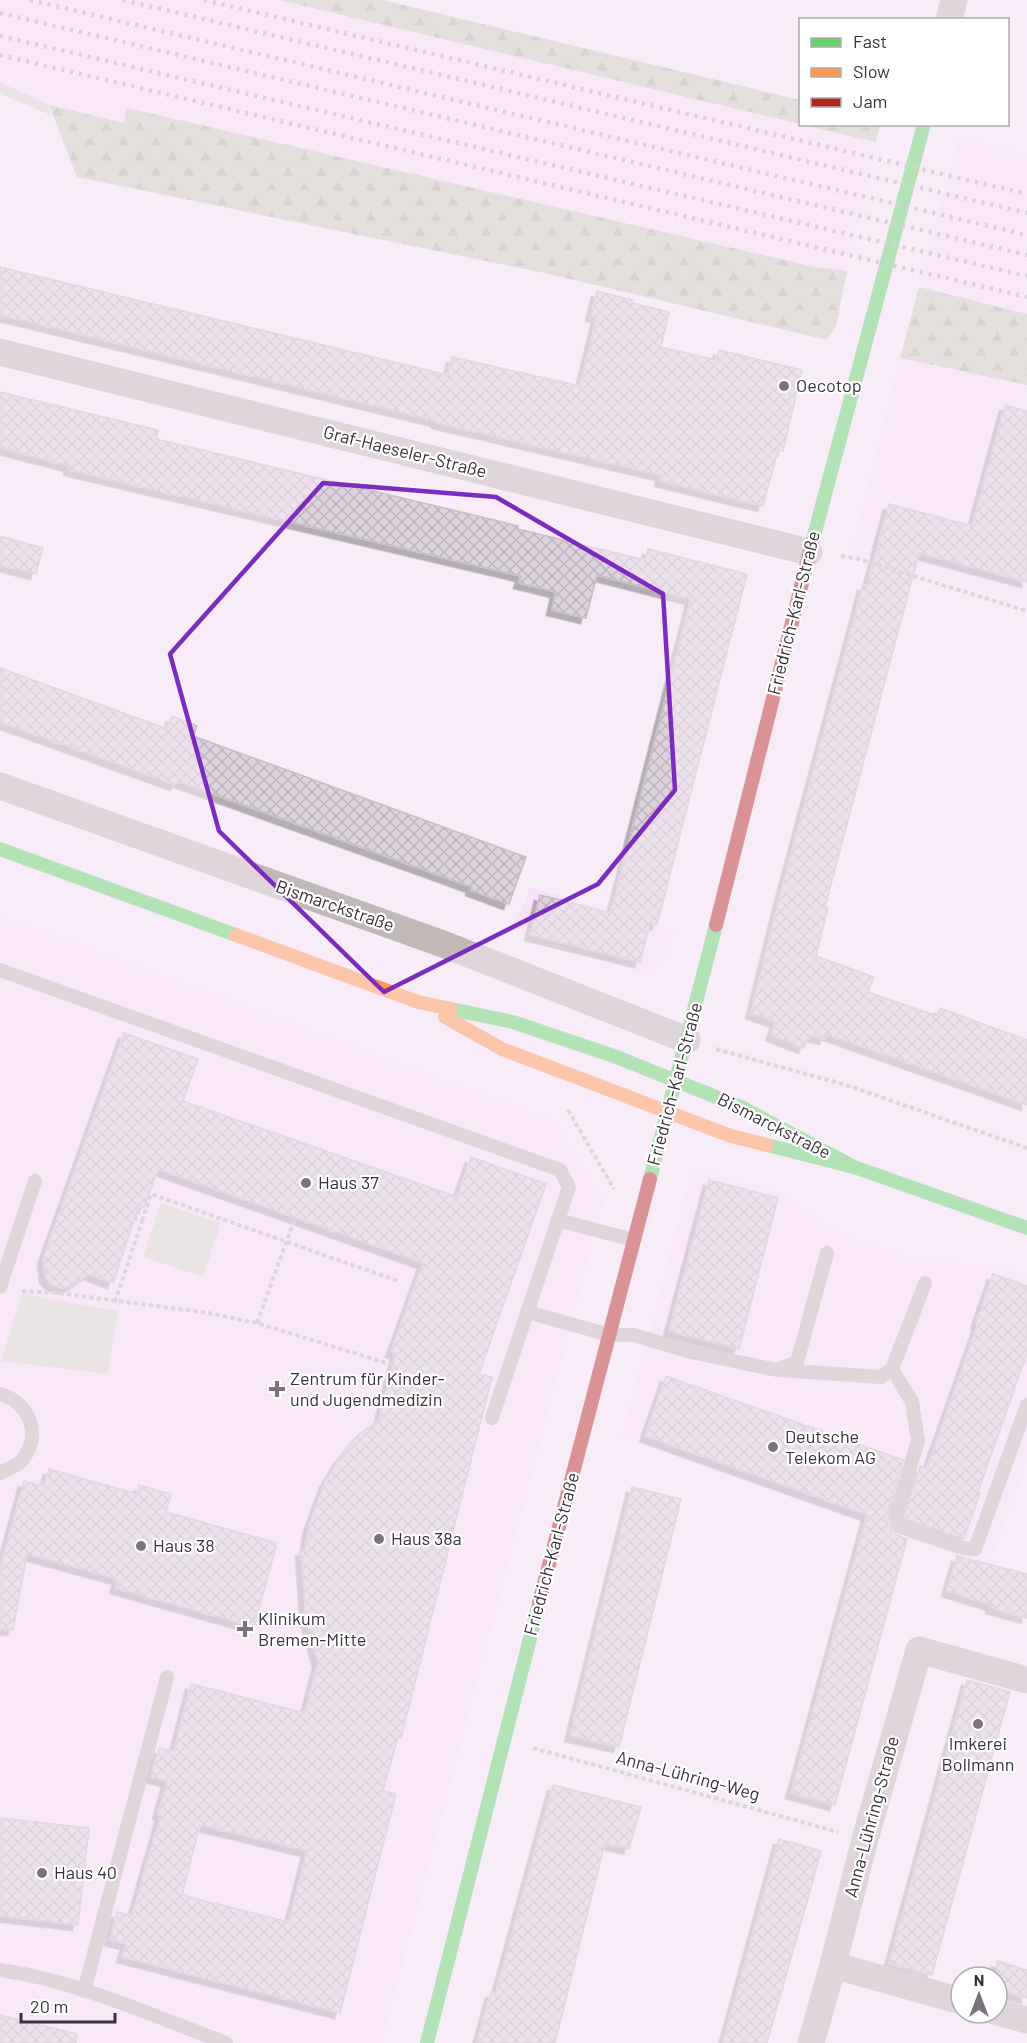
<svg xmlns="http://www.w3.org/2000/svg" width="1027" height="2043" font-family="Barlow,sans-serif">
	<defs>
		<pattern id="forest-firs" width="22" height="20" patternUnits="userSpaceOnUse" patternTransform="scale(1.5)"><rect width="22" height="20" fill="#cdcebb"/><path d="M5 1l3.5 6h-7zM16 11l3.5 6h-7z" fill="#b1b1a2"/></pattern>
		<pattern id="building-cross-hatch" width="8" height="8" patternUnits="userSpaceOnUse" patternTransform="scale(1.5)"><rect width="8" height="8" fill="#ddd3de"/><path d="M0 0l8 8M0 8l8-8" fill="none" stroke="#beb5bf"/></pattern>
		<filter id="shadow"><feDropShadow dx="-5.5" dy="5.5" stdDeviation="0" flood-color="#0004"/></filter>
	</defs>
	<rect width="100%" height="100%" fill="#f7ecf7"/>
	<g fill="#f8e2f9">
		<path d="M0 0H279L876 142 847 271 815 267 127 108 124 123 49 105 0 82Z"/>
		<path d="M958 137 1027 154V314L919 287Z"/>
		<path d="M900 358 1027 385V602L852 550Z"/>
		<path d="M530 887 676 929 661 969 646 975 514 930Z"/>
		<path d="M0 914 556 1120 604 1200 382 2043H0Z"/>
		<path d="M692 1170H706L781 1193 850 1237 911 1257 998 1266 1027 1275V1462L989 1568 621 1437Z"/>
	</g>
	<g fill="#dad9cf">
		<path d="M0 82 49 105 51 115 0 94Z"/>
		<path d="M161 1203 221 1223 203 1277 143 1257Z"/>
		<path d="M22 1294 118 1311 108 1374 1 1361Z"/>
	</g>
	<g fill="url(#forest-firs)">
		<path d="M279 0H383L800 100V124Z"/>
		<path d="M49 105 124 123 127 108 815 267 847 271 836 326 827 340 549 274 77 177Z"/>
		<path d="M802 125H880L876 142Z"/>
		<path d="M919 287 1027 314V385L900 358Z"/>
	</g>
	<g fill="url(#building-cross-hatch)" stroke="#c7bec8" stroke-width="1.5" fill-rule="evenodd" filter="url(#shadow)">
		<path d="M0 267 448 375 452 357 580 386 597 317 591 316 597 291 632 300V303L669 312 661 347 716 360 719 350 802 370 783 451 778 450 763 506 660 481 661 475 437 423V421L0 315Z"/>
		<path d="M0 392 158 430 156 439 490 519 518 526V529L645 560 648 549 747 574 657 925 650 923 640 962 530 935 540 895 611 913 691 599 597 575 586 618 552 610 556 592 519 583 521 576 69 470 70 466 0 448Z"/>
		<path d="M1005 405 1027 411V582L919 553 825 907 828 908 816 956 874 977 868 992 937 1016 940 1008 1027 1040V1105L826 1034 825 1039 809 1035 804 1048 771 1035 776 1022 751 1013 780 896 855 616 863 585 867 586 889 504 972 526Z"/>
		<path d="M0 536 43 548 36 574 0 565Z"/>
		<path d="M0 668 167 729 172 716 197 726 193 736 526 857 509 904 471 890 472 887 177 781 176 785 0 722Z"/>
		<path d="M124 1033 198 1059 183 1101 457 1197 471 1157 546 1184 479 1374 492 1377 401 1738 398 1737 383 1791 396 1794 340 2013 122 1957 126 1944 110 1940 117 1912 132 1916 161 1814H158L167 1781 151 1777 159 1748 174 1751 191 1684 305 1713 318 1662 306 1618 301 1550 305 1551 309 1526 325 1482 339 1459 358 1435 379 1420 396 1353 391 1352 423 1263 158 1169 144 1208 139 1206 113 1283 89 1274 71 1286 61 1288 51 1284 45 1277 43 1259ZM200 1825 307 1851 289 1922 182 1895Z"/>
		<path d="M709 1180 778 1198 739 1349 669 1331Z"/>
		<path d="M993 1274 1027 1286V1353L978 1492 980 1493 964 1539 905 1519 904 1515 920 1466 927 1468 978 1324 976 1323Z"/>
		<path d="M666 1376 903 1460 886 1517 892 1533 907 1539 835 1805 791 1793 867 1515 645 1436Z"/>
		<path d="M49 1469 137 1494 139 1485 171 1494 166 1512 277 1543 254 1627 115 1588 118 1579 27 1554 13 1630 0 1629V1569L24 1481 44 1486Z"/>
		<path d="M632 1487 681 1499 619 1747 570 1736Z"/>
		<path d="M957 1556 1027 1574V1618L991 1608 992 1605 947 1591Z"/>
		<path d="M967 1680 1010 1692 932 1975 889 1964Z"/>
		<path d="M553 1785 641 1807 629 1849 605 1843 555 2043H477L491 1992H496Z"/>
		<path d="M0 1818 89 1828 78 1925 0 1916Z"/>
		<path d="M779 1839 821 1851 807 1902 767 2043H723Z"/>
		<path d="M997 1961 1027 1970V1998L997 1990Z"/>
		<path d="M0 2015 77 2034 76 2043H0Z"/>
	</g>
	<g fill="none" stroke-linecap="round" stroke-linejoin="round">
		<g stroke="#bfb9bc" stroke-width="4" stroke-dasharray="4.5 3" stroke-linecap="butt">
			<path d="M841 556 855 558 1027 611"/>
			<path d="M716 1049 846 1085 1027 1148"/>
			<path d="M568 1110 614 1189"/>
			<path d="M142 1221 151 1194 398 1281"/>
			<path d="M22 1291 58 1293 208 1313 257 1323 393 1365"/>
			<path d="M115 1302 142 1221 135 1218"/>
			<path d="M257 1323 295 1218"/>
			<path d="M533 1748 838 1832"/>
		</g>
		<g stroke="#c0b9b8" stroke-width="14">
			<path d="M0 970 560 1170 569 1187 492 1418"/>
			<path d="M557 1220 634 1240"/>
			<path d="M0 1287 35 1181"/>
			<path d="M527 1312 610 1335H634L691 1352 777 1370 797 1362 827 1253"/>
			<path d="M892 1369 912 1402 918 1441 895 1515 898 1526 963 1548 975 1549 1027 1405"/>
			<path d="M779 1370 881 1377 892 1369 925 1283"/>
			<path d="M0 1394C28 1402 42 1432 24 1458 20 1465 7 1469 0 1473"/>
			<path d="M0 1970C78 1981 153 2016 226 2043"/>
			<path d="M84 1991 167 1677"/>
		</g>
		<g stroke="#c0b9b8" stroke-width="27">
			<path d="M949 20 954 0"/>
			<path d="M0 352 809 552"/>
			<path d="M0 786 443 944 687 1040"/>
			<path d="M961 2001 833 1965 865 1839 919 1650 1027 1680"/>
			<path d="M997 2012 1027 2020"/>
			<path d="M811 2043 833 1965"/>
		</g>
		<g stroke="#63d668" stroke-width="14">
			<path d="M812 543 924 124"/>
			<path d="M0 849 236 935"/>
			<path d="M451 1009 513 1022 614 1056 741 1107 854 1167"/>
			<path d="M767 1145 854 1167 1027 1228"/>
			<path d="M650 1179 716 925"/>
			<path d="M427 2043 539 1603"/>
		</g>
		<g stroke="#ff974d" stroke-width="14">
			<path d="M236 935 418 1002 451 1009"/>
			<path d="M445 1017 502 1049 731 1136 767 1145"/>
		</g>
		<g stroke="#b3261e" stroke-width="14">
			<path d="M716 925 812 543"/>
			<path d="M539 1603 650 1179"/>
		</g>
		<g stroke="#b6afb2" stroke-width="4.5" stroke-dasharray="3 6" stroke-linecap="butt">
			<path d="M30 0 1027 235"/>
			<path d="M123 0 1027 213"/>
			<path d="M204 0 1027 194"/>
			<path d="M0 13 1027 255"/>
			<path d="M0 36 1027 276"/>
			<path d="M0 55 1027 297"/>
		</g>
	</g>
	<path d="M0 0H1027V2043H0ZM323 483 496 497 663 594 675 790 598 884 384 992 219 831 170 654Z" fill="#f7ecf7" fill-opacity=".55" fill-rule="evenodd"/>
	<path fill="none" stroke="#7b2cbf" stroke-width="4.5" stroke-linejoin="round" d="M323 483 496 497 663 594 675 790 598 884 384 992 219 831 170 654Z"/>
	<g fill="#7c727d" stroke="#fff" stroke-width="2">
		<circle cx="784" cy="386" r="6"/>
		<circle cx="306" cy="1183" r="6"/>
		<path d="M274 1380h6v6h6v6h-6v6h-6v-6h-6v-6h6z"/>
		<circle cx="773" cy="1447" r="6"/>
		<circle cx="379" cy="1539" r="6"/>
		<circle cx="141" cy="1546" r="6"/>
		<path d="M242 1620h6v6h6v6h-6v6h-6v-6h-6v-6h6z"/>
		<circle cx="978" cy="1724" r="6"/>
		<circle cx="42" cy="1873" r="6"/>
	</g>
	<g text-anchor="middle" stroke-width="4.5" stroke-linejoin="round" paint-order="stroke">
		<g font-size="18" fill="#3a303b" stroke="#fff" text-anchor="start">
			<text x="796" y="392">Oecotop</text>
			<text x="318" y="1189">Haus 37</text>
			<text x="290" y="1385">Zentrum für Kinder-<tspan x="290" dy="21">und Jugendmedizin</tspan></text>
			<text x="785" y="1443">Deutsche<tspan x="785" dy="21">Telekom AG</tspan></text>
			<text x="391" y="1545">Haus 38a</text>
			<text x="153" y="1552">Haus 38</text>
			<text x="258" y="1625">Klinikum<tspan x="258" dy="21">Bremen-Mitte</tspan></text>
			<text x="978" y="1750" text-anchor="middle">Imkerei<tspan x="978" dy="21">Bollmann</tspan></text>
			<text x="54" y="1879">Haus 40</text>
		</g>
		<g font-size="18" fill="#3a303b" stroke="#fff">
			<text transform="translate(405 452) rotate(14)" y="6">Graf-Haeseler-Straße</text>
			<text transform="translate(794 613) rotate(-76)" y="6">Friedrich-Karl-Straße</text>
			<text transform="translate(335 906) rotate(19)" y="6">Bismarckstraße</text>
			<text transform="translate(675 1084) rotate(-75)" y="6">Friedrich-Karl-Straße</text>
			<text transform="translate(774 1126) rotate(27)" y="6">Bismarckstraße</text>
			<text transform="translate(552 1554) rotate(-75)" y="6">Friedrich-Karl-Straße</text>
			<text transform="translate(688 1776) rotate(15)" y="6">Anna-Lühring-Weg</text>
			<text transform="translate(872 1817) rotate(-75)" y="6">Anna-Lühring-Straße</text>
		</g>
	</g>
	<rect x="799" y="18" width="210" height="108" fill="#ffffff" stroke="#b0acb1" stroke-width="1.5"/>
	<rect x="811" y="38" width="30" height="9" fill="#63d668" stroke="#b0acb1" stroke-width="1.5"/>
	<text x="853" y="48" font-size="18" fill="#3a303b">Fast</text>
	<rect x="811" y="68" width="30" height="9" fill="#ff974d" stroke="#b0acb1" stroke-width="1.5"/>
	<text x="853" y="78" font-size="18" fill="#3a303b">Slow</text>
	<rect x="811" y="98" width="30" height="9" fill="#b3261e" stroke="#b0acb1" stroke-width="1.5"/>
	<text x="853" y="108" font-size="18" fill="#3a303b">Jam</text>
	<g transform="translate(979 1995)"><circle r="28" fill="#ffffff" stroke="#b0acb1" stroke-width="1.5"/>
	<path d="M0-4.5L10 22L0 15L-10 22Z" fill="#7c727d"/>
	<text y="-9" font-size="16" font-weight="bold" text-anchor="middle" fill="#3a303b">N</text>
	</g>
	<path d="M21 2013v9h94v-9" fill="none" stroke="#3a303b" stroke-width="3"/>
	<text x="30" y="2013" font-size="18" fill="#3a303b" stroke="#ffffff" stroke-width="4.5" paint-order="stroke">20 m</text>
</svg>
